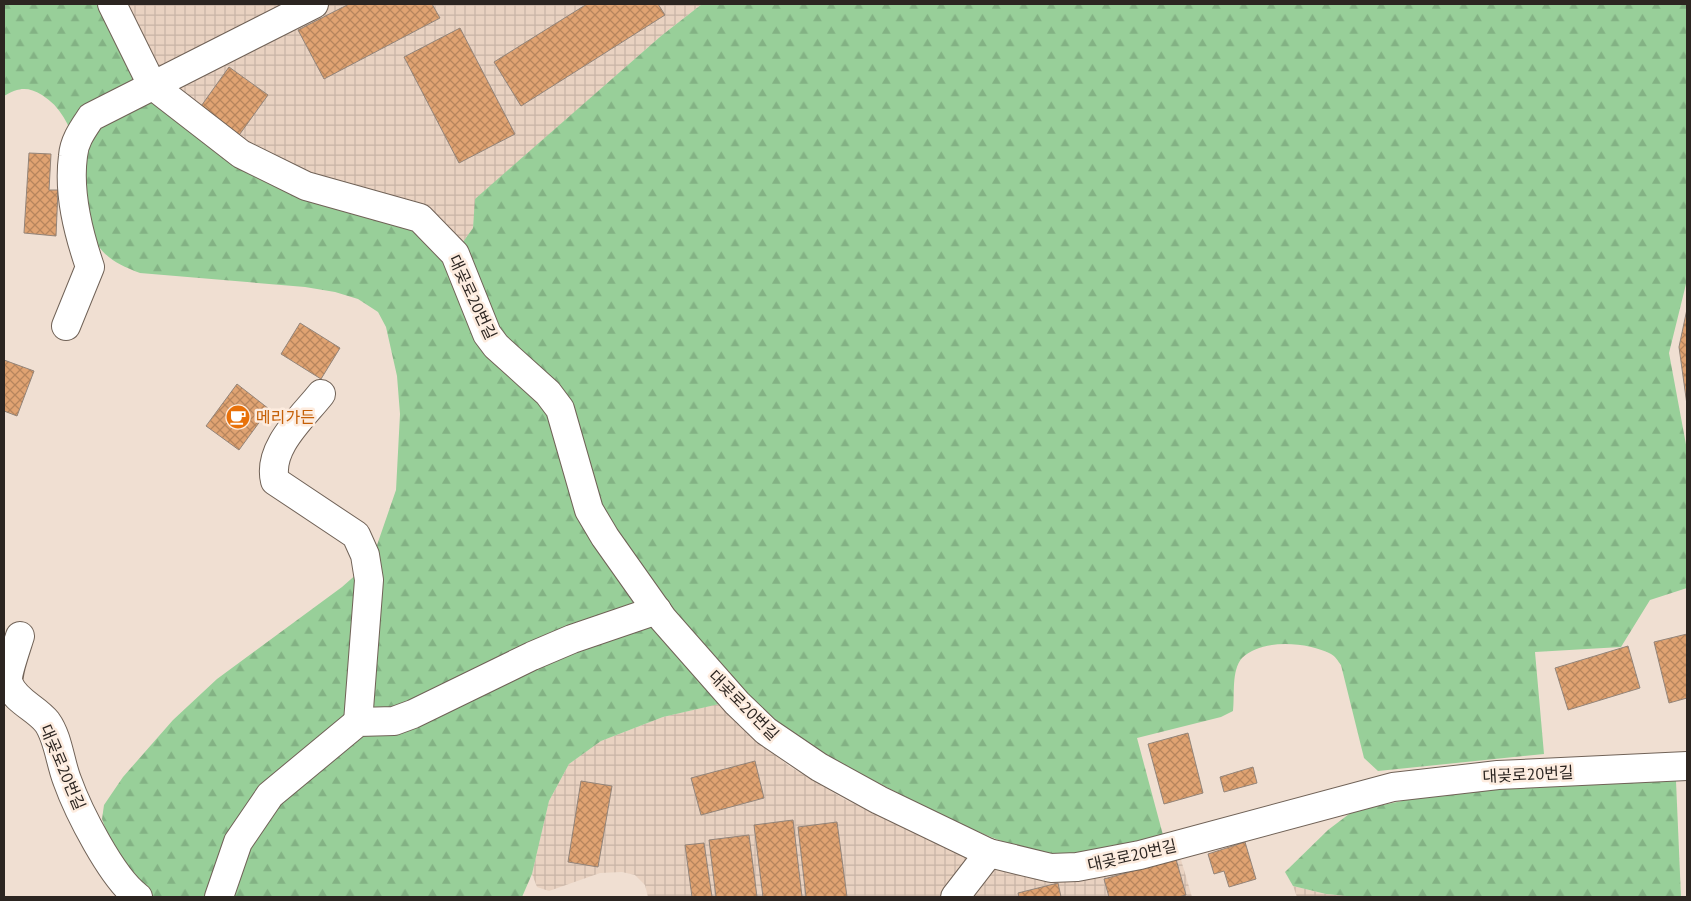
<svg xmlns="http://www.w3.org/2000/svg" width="1691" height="901" font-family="'PT Sans','Noto Sans KR',sans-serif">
	<defs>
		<pattern id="industrial-grid" width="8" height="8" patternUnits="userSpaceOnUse" patternTransform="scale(1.25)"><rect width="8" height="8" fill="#e9d2c1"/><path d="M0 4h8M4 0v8" fill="none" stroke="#c8b4a6"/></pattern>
		<pattern id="forest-firs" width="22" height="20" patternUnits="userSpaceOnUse" patternTransform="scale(1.25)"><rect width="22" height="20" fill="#98cf99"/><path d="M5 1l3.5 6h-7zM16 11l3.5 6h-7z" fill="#83b284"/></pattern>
		<pattern id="building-cross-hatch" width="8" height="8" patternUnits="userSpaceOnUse" patternTransform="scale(1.25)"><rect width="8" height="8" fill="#e0a372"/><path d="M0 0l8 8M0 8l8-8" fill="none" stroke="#b6855d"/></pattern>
	</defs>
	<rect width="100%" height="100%" fill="#f0dfd2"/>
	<g fill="url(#industrial-grid)">
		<path d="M111 4H702L661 36 476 199 473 228 455 254 306 186 152 85Z"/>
		<path d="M718 704 746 732 789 766 844 799 972 858 1179 853 1192 897H648L645 885 635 875 622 872 600 873 549 891 537 887 532 874 549 801 569 764 601 741 663 717Z"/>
		<path d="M1293 886 1326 894 1356 897H1297Z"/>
	</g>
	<g fill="url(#forest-firs)">
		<path d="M4 4H111L152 85 241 154 420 218 455 253 473 228 475 199 661 36 702 4H1687V280L1669 353 1687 450V588L1650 600 1621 647 1535 652 1544 754 1378 771 1364 758 1341 665C1338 661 1335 656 1331 654 1308 642 1262 638 1242 658 1231 671 1235 695 1233 711L1221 717 1137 738 1163 835C1135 842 1104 855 1074 855 1020 855 971 829 924 806 861 775 799 743 745 698L663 717 601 741 569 764 549 801 532 874 522 897H119L110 841 102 819 104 805 123 777 173 720 217 679 342 587 359 572 376 548 396 490 400 414 397 376 386 327 378 312 358 299 335 292 305 287 140 273C116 264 103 257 91 234 87 226 87 216 86 208 79 169 79 118 42 95 27 86 18 88 4 96Z"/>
		<path d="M1676 781 1681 897H1356L1326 894 1293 886 1285 872 1328 830 1353 811 1441 793 1529 785Z"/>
	</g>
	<g fill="url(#building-cross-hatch)" stroke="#938479">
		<path d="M349 4H432L440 18 324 79 298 30Z"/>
		<path d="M587 4H658L665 15 521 106 494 62Z"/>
		<path d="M460 28 515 134 459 163 404 57Z"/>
		<path d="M229 67 268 95 237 138 199 109Z"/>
		<path d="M29 153 51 154 49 190H58L56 236 24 233Z"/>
		<path d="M1687 309V405L1679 347Z"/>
		<path d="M300 323 340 348 321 379 281 354Z"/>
		<path d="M4 360 34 371 17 416 4 411Z"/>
		<path d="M237 384 269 409 239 450 206 426Z"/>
		<path d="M1687 634V698L1669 703 1654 642Z"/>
		<path d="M1628 646 1640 688 1568 710 1555 668Z"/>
		<path d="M1188 733 1203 793 1164 804 1148 744Z"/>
		<path d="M755 761 764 798 701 815 691 778Z"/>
		<path d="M1253 767 1257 783 1224 792 1220 777Z"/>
		<path d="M581 781 612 786 598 867 568 862Z"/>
		<path d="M793 820 802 897H763L754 825Z"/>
		<path d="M837 822 847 897H806L798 827Z"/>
		<path d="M749 835 757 897H716L709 840Z"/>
		<path d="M1245 842 1256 879 1229 887 1224 871 1214 874 1208 854Z"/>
		<path d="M704 843 712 897H692L685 845Z"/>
		<path d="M1176 859 1186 895 1178 897H1109L1104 879Z"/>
		<path d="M1058 883 1061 897H1019L1018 893Z"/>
	</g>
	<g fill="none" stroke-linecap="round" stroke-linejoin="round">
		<defs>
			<g id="minor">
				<path d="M112 4 152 85 241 154 306 186 420 218 455 254 487 334 496 346 548 393 560 409 589 510 605 537 663 619 737 703 766 731 819 767 879 800 989 853 1051 868 1077 867 1140 855 1393 787 1498 775 1687 766"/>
				<path d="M66 326 90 267C78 232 68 193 73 156 74 141 83 129 91 117L314 4"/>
				<path d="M321 394C302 418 267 448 275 481L356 535 365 555 369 580 358 722"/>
				<path d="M20 636C17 646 6 676 9 684 15 701 36 708 47 722 58 737 60 762 67 780 78 811 112 878 138 897"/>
				<path d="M219 897 238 842 270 795 358 722 394 721 413 714 532 656 572 639 657 610"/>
				<path d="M955 897 989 853"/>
			</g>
		</defs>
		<use href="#minor" stroke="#706257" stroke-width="30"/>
		<use href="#minor" stroke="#fff" stroke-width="28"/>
	</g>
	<defs>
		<symbol id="cafe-disc" viewBox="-11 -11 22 22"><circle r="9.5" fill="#e8710a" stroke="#fdecdf"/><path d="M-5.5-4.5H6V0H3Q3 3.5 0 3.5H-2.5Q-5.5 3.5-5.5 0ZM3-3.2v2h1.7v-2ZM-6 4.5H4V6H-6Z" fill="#fff"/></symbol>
	</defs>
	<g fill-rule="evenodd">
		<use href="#cafe-disc" x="224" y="403" width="28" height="28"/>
	</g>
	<g text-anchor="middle" stroke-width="5" stroke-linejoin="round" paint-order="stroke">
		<g font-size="16" fill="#2c2521" stroke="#fdecdf">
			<text transform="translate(473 297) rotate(65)" y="6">대곶로20번길</text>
			<text transform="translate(744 705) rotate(45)" y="6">대곶로20번길</text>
			<text transform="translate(63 767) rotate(67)" y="6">대곶로20번길</text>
			<text transform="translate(1528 774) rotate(-3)" y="6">대곶로20번길</text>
			<text transform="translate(1132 855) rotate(-13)" y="6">대곶로20번길</text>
		</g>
		<g font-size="16" fill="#c56008" stroke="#fdecdf" text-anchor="start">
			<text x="256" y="423">메리가든</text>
		</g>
	</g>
	<rect width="1691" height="901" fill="none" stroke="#2c2521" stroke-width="10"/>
</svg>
